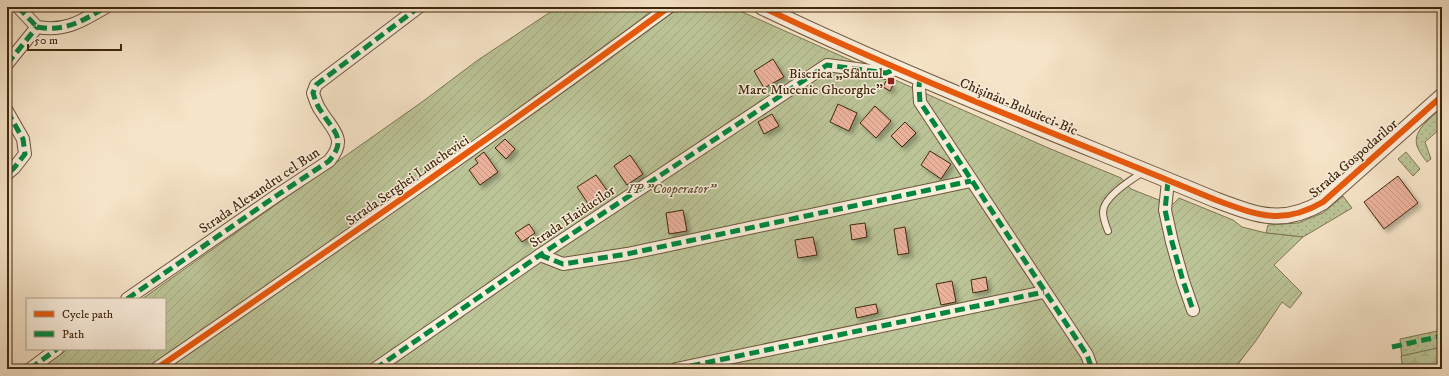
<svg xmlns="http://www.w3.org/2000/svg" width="1449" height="376" font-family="'IM FELL DW Pica',serif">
	<defs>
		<pattern id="grass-dots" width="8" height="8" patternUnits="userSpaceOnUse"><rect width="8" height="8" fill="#bbc497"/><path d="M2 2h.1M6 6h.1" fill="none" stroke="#a2a881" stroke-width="1.8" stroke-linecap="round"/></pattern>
		<pattern id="wetland-marsh" width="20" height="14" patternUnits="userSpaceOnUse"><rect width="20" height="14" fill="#bbc497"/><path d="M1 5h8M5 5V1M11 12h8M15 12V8" fill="none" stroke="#a2a881"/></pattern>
		<pattern id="garden-furrows" width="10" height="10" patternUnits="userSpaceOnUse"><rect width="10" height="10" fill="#bbc497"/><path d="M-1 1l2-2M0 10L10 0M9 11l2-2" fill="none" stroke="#a2a881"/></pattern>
		<pattern id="building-back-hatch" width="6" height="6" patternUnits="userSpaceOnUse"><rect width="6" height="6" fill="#e9b09a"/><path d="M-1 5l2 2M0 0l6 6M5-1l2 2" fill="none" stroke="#c99784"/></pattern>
		<filter id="shadow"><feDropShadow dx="3.5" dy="3.5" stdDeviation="2" flood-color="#0004"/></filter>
	</defs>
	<rect width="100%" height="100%" fill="#f6e4c8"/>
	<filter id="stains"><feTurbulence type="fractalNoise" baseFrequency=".005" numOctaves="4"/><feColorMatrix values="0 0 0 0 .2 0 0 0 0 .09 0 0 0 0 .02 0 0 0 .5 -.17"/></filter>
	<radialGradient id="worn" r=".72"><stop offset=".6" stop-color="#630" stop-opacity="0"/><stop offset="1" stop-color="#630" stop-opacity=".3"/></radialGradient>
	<g fill="url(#grass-dots)" stroke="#7e7652">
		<path d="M1442 108V127L1425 142 1431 159 1427 162C1424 158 1419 152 1417 146 1412 130 1432 117 1442 108Z"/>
		<path d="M1406 152 1420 169 1413 176 1398 159Z"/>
		<path d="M1343 196 1352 208 1303 237 1266 233 1268 225 1298 223 1323 213Z"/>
		<path d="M1442 330V369H1403L1400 339Z"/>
	</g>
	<path fill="url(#wetland-marsh)" stroke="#7e7652" d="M1442 347V369H1403L1401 356Z"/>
	<path fill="url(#garden-furrows)" stroke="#7e7652" d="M558 7H731L1046 147 1121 178 1131 189 1159 200 1160 204 1172 205 1179 198 1233 220 1242 227 1266 233 1303 237 1274 265 1302 293 1290 308 1282 302 1255 342 1234 369H39L68 349H165V299H142L422 102 478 60Z"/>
	<g fill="url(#building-back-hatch)" stroke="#40280c" filter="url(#shadow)">
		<path d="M773 59 784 77 764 88 754 71Z"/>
		<path d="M886 81 893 85 890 91 883 87Z"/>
		<path d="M838 104 857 113 849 131 830 122Z"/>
		<path d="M875 106 891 121 876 138 860 123Z"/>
		<path d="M772 114 779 126 764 134 758 122Z"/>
		<path d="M905 122 916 133 902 147 891 136Z"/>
		<path d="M505 139 515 149 506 159 495 148Z"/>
		<path d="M930 151 951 164 941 179 921 165Z"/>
		<path d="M484 152 498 172 480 185 469 170 478 163 475 159Z"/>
		<path d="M630 155 643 174 627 185 614 166Z"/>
		<path d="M596 175 608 192 589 205 577 187Z"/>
		<path d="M1398 176 1418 203 1384 229 1364 202Z"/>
		<path d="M683 210 687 231 669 234 666 213Z"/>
		<path d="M865 223 867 237 852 240 850 225Z"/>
		<path d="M529 224 535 233 522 242 515 233Z"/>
		<path d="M905 227 909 253 898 255 894 229Z"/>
		<path d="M813 237 817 255 798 258 795 240Z"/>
		<path d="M986 277 988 290 973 293 971 280Z"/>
		<path d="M952 281 956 302 941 305 936 284Z"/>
		<path d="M876 304 878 313 857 318 855 308Z"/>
	</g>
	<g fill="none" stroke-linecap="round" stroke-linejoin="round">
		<defs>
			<path id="service" d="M1108 231C1106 226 1103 218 1103 212 1103 197 1131 180 1143 172"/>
			<g id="minor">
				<path d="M18 7 37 27"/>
				<path d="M37 27C66 32 82 21 106 7"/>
				<path d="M7 64 37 27"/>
				<path d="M920 77 919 87 920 102 1087 355 1092 369"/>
				<path d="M7 111 23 139 25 154 14 168 7 174"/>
				<path d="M1168 181 1165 210 1172 242 1183 281 1193 310"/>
				<path d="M540 255 563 264 627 254 971 181"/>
				<path d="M127 299 276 196 329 161C348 139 333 131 321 111 317 106 315 99 313 93L316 85 419 7"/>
				<path d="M30 369 57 349"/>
				<path d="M156 369C329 250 501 131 669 7"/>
				<path d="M375 369 540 255 827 65 886 73 898 68"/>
				<path d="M676 369 1044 292"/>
			</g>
			<path id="tertiary" d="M762 7C910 78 1064 137 1216 200 1257 215 1282 226 1323 202L1442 96"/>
		</defs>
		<use href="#service" stroke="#6e573b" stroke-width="8"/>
		<use href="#minor" stroke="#6e573b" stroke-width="14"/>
		<use href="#tertiary" stroke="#6e573b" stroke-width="17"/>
		<use href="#service" stroke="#f9eddb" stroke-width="6"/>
		<use href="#minor" stroke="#f9eddb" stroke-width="12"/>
		<use href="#tertiary" stroke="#f9eddb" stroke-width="15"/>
		<g stroke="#00873e" stroke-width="5" stroke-dasharray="10 5" stroke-linecap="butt">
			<path d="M18 7 37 27"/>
			<path d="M37 27C66 32 82 21 106 7"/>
			<path d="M7 64 37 27"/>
			<path d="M920 77 919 87 920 102 1087 355 1092 369"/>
			<path d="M7 111 23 139 25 154 14 168 7 174"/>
			<path d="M1168 181 1165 210 1172 242 1183 281 1193 310"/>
			<path d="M540 255 563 264 627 254 971 181"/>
			<path d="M127 299 276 196 329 161C348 139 333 131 321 111 317 106 315 99 313 93L316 85 419 7"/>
			<path d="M1392 347 1442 336"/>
			<path d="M30 369 57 349"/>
			<path d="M375 369 540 255 827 65 886 73 898 68"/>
			<path d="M676 369 1044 292"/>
		</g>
		<defs>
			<g id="cycleway">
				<path d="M762 7C910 78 1064 137 1216 200 1257 215 1282 226 1323 202L1442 96"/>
				<path d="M156 369C329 250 501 131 669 7"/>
			</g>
		</defs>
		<use href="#cycleway" stroke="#f9eddb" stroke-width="8"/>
		<use href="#cycleway" stroke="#e8590c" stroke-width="6"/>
	</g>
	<rect fill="#8f2418" stroke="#f9eddb" stroke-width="1.5" x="887" y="77" width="8" height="8" rx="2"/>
	<g text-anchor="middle" stroke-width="3" stroke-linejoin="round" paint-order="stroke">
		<g font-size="14" fill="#40280c" stroke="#f9eddb" text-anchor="end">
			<text x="883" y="78">Biserica „Sfântul<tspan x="883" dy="16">Mare Mucenic Gheorghe”</tspan></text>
		</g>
		<g font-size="14" fill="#40280c" stroke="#f9eddb">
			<text transform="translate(1019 106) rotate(23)" y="5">Chișinău-Bubuieci-Bîc</text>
			<text transform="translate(1353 158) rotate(-41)" y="5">Strada Gospodarilor</text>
			<text transform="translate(407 180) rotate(-35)" y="5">Strada Serghei Lunchevici</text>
			<text transform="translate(259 190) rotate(-34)" y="5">Strada Alexandru cel Bun</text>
			<text transform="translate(572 216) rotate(-34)" y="5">Strada Haiducilor</text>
		</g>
		<g font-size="14" font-style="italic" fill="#5f4f2f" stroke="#f9eddb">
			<text x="671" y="193">IP "Cooperator"</text>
		</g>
	</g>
	<rect width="1449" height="376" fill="none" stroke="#f6e4c8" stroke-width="24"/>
	<rect x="8" y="8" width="1433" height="360" fill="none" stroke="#40280c" stroke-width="2"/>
	<rect x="12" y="12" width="1425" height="352" fill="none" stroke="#40280c"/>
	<rect x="26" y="298" width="140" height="52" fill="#f9eddb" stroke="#af9e88"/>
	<rect x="34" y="311" width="20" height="6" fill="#e8590c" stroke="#af9e88"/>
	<text x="62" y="318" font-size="12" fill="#40280c">Cycle path</text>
	<rect x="34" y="331" width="20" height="6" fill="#00873e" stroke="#af9e88"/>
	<text x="62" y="338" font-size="12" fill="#40280c">Path</text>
	<path d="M28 44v6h93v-6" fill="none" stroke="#40280c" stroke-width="2"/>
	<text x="34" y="44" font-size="12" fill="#40280c" stroke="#f9eddb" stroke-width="3" paint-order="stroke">50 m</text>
	<rect width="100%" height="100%" filter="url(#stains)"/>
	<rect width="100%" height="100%" fill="url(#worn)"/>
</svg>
